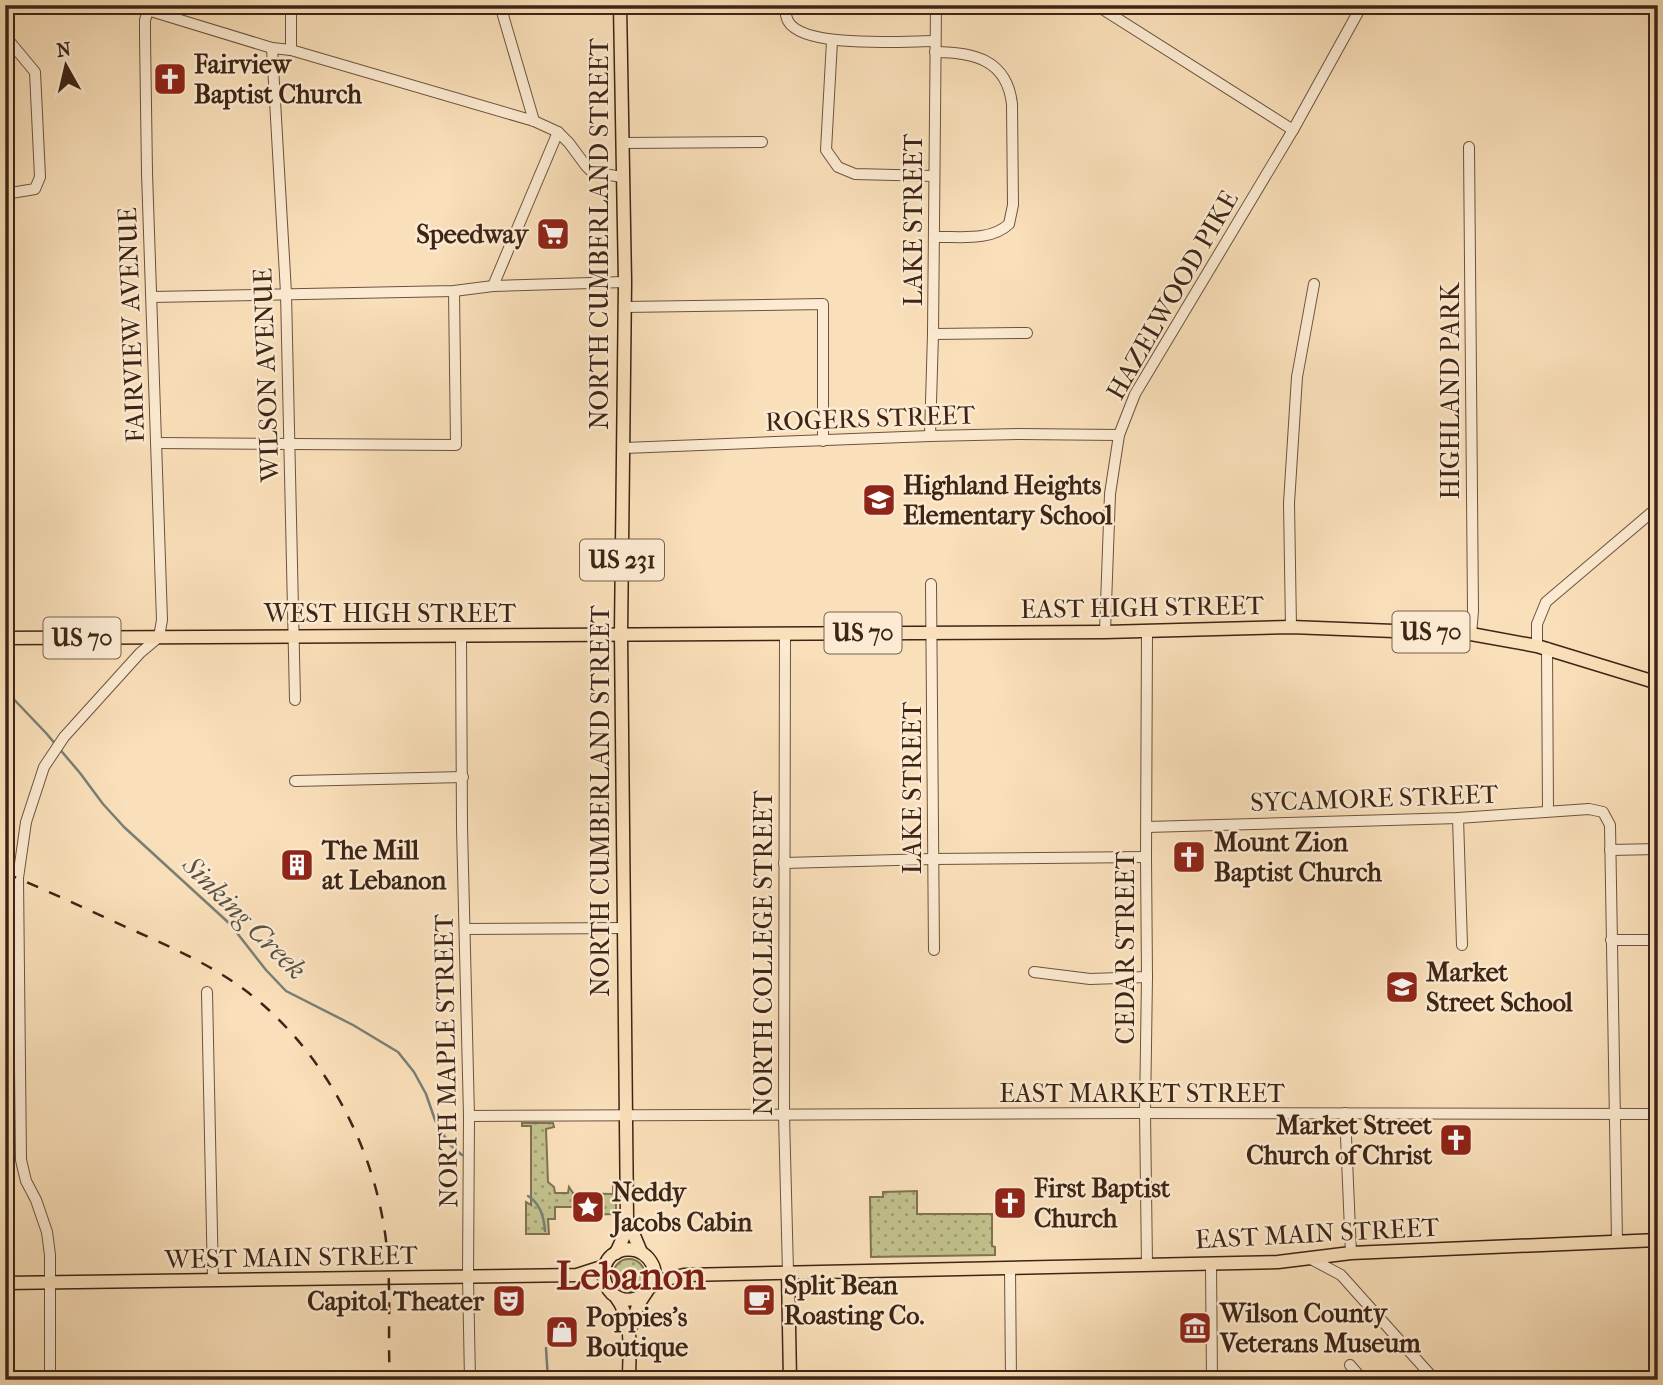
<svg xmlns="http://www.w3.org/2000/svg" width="1663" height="1385" font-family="'IM FELL French Canon',serif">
	<defs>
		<pattern id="grass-dots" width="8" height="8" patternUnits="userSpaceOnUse" patternTransform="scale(1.75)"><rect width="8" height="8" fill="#c2c18d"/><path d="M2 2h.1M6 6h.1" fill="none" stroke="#9f9d72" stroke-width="1.8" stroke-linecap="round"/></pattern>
	</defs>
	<rect width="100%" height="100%" fill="#fae0ba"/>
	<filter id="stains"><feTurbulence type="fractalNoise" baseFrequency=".00286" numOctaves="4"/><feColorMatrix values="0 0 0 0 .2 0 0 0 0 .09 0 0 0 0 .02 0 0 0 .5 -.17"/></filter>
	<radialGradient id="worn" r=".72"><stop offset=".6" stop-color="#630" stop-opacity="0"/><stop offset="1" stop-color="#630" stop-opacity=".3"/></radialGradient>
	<g fill="url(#grass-dots)" stroke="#807252" stroke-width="2">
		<path d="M522 1123H553L554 1127 546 1129 548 1182 554 1187 555 1193H568L569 1187 573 1193 613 1194V1182H616V1214L577 1215 576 1207H555V1219H548L549 1234H526V1202L531 1205V1126H522Z"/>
		<path d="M917 1191V1214H992V1246L995 1247V1255L871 1257 870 1197H883V1192Z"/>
		<circle cx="629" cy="1275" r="16"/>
	</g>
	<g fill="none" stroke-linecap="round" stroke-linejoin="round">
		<g stroke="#787f76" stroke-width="2.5">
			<path d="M5 690 46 733 80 773 103 804 124 827 230 924 266 970 286 991 353 1025 398 1052 414 1072 426 1094 435 1120 449 1144 462 1155"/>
			<path d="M528 1196C540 1203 544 1217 545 1231"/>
			<path d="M546 1348 548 1380"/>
		</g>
		<defs>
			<g id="minor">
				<path d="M131 5 272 48 291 50 534 121 558 132 569 143 586 166 592 172 622 177"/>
				<path d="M291 5V50"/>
				<path d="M500 5 534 121"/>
				<path d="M784 5C785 10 786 17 788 21 803 49 905 41 935 41"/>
				<path d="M1096 5 1293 130"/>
				<path d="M5 36 35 72 40 177 35 189 5 194"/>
				<path d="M832 41 826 150 838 167 855 174 934 176"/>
				<path d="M272 48 286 293 295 700"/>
				<path d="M622 143 762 142"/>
				<path d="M1469 147 1473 611 1471 634"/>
				<path d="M934 237C958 236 990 242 1009 224L1013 205 1012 104C1007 60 974 52 935 52"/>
				<path d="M493 286 558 132"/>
				<path d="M152 297 454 291 493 286 625 282"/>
				<path d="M624 307 823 304V441"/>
				<path d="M933 334 1027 333"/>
				<path d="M930 436 933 334 936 5"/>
				<path d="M156 443 456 445 454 291"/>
				<path d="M624 448 930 436 1019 434 1119 435"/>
				<path d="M931 584 934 950"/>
				<path d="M1291 627 1289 503 1297 377 1314 284"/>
				<path d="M1105 632 1110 494 1119 435 1135 394 1293 130 1362 5"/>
				<path d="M785 634 784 1115 788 1272"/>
				<path d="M461 635 462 827 469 1116 468 1277 470 1380"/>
				<path d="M1537 646V624L1546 602 1658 507"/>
				<path d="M1547 648 1548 811"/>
				<path d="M295 781 463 777"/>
				<path d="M1458 818 1462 945"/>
				<path d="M1147 827 1458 818 1589 809 1603 812 1610 825 1617 1241"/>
				<path d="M1610 850 1658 849"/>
				<path d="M784 863 933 859 1146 857"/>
				<path d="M5 895 18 896"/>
				<path d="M465 929 624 928"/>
				<path d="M1611 940H1658"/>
				<path d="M1034 972 1090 979 1147 977"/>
				<path d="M207 992 213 1281"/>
				<path d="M1345 1113 1351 1253"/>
				<path d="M469 1116 1133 1113 1658 1114"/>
				<path d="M1311 1259 1341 1275 1435 1380"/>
				<path d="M1211 1263 1212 1380"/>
				<path d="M1147 1265 1145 1113 1147 977 1146 857 1147 631"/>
				<path d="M1010 1269 1011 1380"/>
				<path d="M1350 1365 1363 1380"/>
				<path d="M50 1380V1255L47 1232 36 1200 26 1181 21 1160 18 878 26 822 44 767 64 737 140 653 159 637 162 620 147 173 145 36V20L148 11"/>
			</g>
			<g id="major">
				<path d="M5 638 1105 632 1291 627 1471 634 1537 646 1658 683"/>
				<path d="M627 1219 641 1252"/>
				<path d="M616 1253 623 1238 627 1219 621 634 625 282 620 5"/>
				<path d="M788 1272 790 1380"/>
				<path d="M5 1283 577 1275 605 1266"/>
				<path d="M652 1286 663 1280 684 1275 1278 1262 1351 1253 1658 1240"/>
				<path d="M616 1297C634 1321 629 1351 629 1380"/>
				<path d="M629 1331C633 1323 635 1314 638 1306 645 1289 665 1278 648 1258 642 1251 632 1248 623 1250 586 1259 607 1318 645 1294"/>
			</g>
		</defs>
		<use href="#minor" stroke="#6c533f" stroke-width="12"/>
		<use href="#major" stroke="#3d2416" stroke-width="15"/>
		<use href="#minor" stroke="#fcebd2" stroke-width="10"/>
		<use href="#major" stroke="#fae0ba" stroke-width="12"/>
		<path stroke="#3d2416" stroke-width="2.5" stroke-dasharray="12 12" stroke-linecap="butt" d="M5 873C46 890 86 909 126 927 164 944 201 960 235 983 312 1036 367 1129 383 1221 393 1273 387 1327 390 1380"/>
	</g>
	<defs>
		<symbol id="church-square" viewBox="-11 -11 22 22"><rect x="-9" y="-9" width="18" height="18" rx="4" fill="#8f2418" stroke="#fcebd2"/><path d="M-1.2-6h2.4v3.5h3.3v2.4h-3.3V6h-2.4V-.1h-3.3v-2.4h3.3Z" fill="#fff"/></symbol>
		<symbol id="supermarket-square" viewBox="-11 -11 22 22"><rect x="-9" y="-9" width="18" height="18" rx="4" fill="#8f2418" stroke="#fcebd2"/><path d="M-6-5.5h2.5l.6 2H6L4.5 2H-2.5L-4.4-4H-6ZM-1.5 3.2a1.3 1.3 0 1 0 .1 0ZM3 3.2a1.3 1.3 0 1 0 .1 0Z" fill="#fff"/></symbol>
		<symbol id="school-square" viewBox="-11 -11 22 22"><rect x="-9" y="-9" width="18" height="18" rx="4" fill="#8f2418" stroke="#fcebd2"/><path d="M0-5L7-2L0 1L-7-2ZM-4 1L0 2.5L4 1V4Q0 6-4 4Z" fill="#fff"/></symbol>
		<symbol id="building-square" viewBox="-11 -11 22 22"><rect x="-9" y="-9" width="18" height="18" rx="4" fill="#8f2418" stroke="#fcebd2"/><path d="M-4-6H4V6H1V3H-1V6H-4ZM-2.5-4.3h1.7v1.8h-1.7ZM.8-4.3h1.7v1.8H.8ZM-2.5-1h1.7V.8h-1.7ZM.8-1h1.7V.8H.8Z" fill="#fff"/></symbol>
		<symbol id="sight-square" viewBox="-11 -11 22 22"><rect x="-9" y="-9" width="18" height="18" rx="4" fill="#8f2418" stroke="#fcebd2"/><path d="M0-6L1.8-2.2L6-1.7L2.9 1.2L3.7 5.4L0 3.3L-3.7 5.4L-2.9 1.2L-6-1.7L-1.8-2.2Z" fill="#fff"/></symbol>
		<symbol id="cafe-square" viewBox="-11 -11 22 22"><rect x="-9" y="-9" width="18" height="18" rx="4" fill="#8f2418" stroke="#fcebd2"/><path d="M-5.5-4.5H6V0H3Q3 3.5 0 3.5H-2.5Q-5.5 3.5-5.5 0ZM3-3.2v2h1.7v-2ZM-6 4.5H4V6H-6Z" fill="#fff"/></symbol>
		<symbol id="theatre-square" viewBox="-11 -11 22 22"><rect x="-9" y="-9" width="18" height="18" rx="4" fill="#8f2418" stroke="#fcebd2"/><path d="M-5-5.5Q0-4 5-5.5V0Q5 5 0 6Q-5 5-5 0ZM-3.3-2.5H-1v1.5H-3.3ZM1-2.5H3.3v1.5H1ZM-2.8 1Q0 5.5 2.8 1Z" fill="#fff"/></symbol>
		<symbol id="museum-square" viewBox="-11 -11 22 22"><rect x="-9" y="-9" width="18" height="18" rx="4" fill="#8f2418" stroke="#fcebd2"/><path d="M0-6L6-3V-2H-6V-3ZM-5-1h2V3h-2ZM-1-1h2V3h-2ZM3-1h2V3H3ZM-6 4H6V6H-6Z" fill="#fff"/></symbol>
		<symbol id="shop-square" viewBox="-11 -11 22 22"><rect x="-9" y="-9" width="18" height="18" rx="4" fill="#8f2418" stroke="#fcebd2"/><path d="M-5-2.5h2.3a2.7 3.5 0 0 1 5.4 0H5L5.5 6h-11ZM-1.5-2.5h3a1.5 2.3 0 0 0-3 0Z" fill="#fff"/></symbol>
	</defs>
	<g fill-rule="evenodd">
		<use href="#church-square" x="151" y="60" width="38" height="38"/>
		<use href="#supermarket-square" x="534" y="215" width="38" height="38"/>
		<use href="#school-square" x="860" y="481" width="38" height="38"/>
		<use href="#church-square" x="1170" y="838" width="38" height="38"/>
		<use href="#building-square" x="278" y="846" width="38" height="38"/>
		<use href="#school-square" x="1383" y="968" width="38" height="38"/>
		<use href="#church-square" x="1437" y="1121" width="38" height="38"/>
		<use href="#church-square" x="991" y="1184" width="38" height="38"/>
		<use href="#sight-square" x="569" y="1188" width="38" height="38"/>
		<use href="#cafe-square" x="740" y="1281" width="38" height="38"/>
		<use href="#theatre-square" x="490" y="1282" width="38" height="38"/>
		<use href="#museum-square" x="1176" y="1309" width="38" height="38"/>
		<use href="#shop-square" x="543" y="1313" width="38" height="38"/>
	</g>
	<g text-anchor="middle" stroke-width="5" stroke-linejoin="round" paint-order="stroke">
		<g fill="#fcebd2" stroke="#76604e" stroke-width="2">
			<rect x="580" y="539.5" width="84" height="41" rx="5"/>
			<rect x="1392.5" y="611.5" width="77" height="41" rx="5"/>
			<rect x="824.5" y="612.5" width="77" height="41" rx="5"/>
			<rect x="43.5" y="617.5" width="77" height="41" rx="5"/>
		</g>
		<g font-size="24" font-weight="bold" fill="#3d2416">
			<text x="622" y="568">US 231</text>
			<text x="1431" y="640">US 70</text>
			<text x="863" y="641">US 70</text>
			<text x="82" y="646">US 70</text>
		</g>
		<g font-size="26" font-weight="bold" fill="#3d2416" stroke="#fcebd2" text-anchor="start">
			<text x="194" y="73">Fairview<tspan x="194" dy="30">Baptist Church</tspan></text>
			<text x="528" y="243" text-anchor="end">Speedway</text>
			<text x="903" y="494">Highland Heights<tspan x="903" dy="30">Elementary School</tspan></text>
			<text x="1214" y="851">Mount Zion<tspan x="1214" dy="30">Baptist Church</tspan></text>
			<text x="322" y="859">The Mill<tspan x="322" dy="30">at Lebanon</tspan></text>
			<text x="1426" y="981">Market<tspan x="1426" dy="30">Street School</tspan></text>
			<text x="1432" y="1134" text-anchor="end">Market Street<tspan x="1432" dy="30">Church of Christ</tspan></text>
			<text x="1034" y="1197">First Baptist<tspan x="1034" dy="30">Church</tspan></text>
			<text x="612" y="1201">Neddy<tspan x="612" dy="30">Jacobs Cabin</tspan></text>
			<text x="784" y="1294">Split Bean<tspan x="784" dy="30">Roasting Co.</tspan></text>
			<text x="484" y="1310" text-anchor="end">Capitol Theater</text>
			<text x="1220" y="1322">Wilson County<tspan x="1220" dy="30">Veterans Museum</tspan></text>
			<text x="586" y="1326">Poppies's<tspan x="586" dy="30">Boutique</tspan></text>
		</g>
		<g font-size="26" fill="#3d2416" stroke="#fcebd2">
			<text transform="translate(913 220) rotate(-90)" y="9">LAKE STREET</text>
			<text transform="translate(599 234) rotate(-90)" y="9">NORTH CUMBERLAND STREET</text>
			<text transform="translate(1172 295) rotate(-60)" y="9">HAZELWOOD PIKE</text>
			<text transform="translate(131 325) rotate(-92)" y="9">FAIRVIEW AVENUE</text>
			<text transform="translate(266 375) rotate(-92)" y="9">WILSON AVENUE</text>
			<text transform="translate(1450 391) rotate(-90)" y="9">HIGHLAND PARK</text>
			<text transform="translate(870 418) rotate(-2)" y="9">ROGERS STREET</text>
			<text transform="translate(1142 607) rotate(-1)" y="9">EAST HIGH STREET</text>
			<text x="390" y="622">WEST HIGH STREET</text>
			<text transform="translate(912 788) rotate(-90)" y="9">LAKE STREET</text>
			<text transform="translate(1374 798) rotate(-2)" y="9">SYCAMORE STREET</text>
			<text transform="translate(600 801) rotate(-90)" y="9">NORTH CUMBERLAND STREET</text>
			<text transform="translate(1125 948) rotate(-90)" y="9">CEDAR STREET</text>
			<text transform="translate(763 953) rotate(-90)" y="9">NORTH COLLEGE STREET</text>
			<text transform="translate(446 1061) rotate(-91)" y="9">NORTH MAPLE STREET</text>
			<text x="1142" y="1102">EAST MARKET STREET</text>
			<text transform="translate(1317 1233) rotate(-3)" y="9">EAST MAIN STREET</text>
			<text transform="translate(291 1257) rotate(-1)" y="9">WEST MAIN STREET</text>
		</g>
		<g font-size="28" font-style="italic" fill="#5a5246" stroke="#fcebd2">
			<text transform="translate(245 917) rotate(45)" y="10">Sinking Creek</text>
		</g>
		<g font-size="40" font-weight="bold" fill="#7a1f14" stroke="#fcebd2">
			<text x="631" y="1289">Lebanon</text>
		</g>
	</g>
	<rect width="1663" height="1385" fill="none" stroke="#fae0ba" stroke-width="28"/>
	<rect x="7" y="7" width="1649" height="1371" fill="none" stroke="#3d2416" stroke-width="3.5"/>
	<rect x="14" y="14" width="1635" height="1357" fill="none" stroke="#3d2416" stroke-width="2"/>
	<g transform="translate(66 66) rotate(352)" stroke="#fcebd2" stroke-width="5" paint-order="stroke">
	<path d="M0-5L12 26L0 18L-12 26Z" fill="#3d2416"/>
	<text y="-10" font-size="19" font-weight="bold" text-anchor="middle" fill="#3d2416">N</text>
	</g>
	<rect width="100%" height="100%" filter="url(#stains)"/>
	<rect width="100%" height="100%" fill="url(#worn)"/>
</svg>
